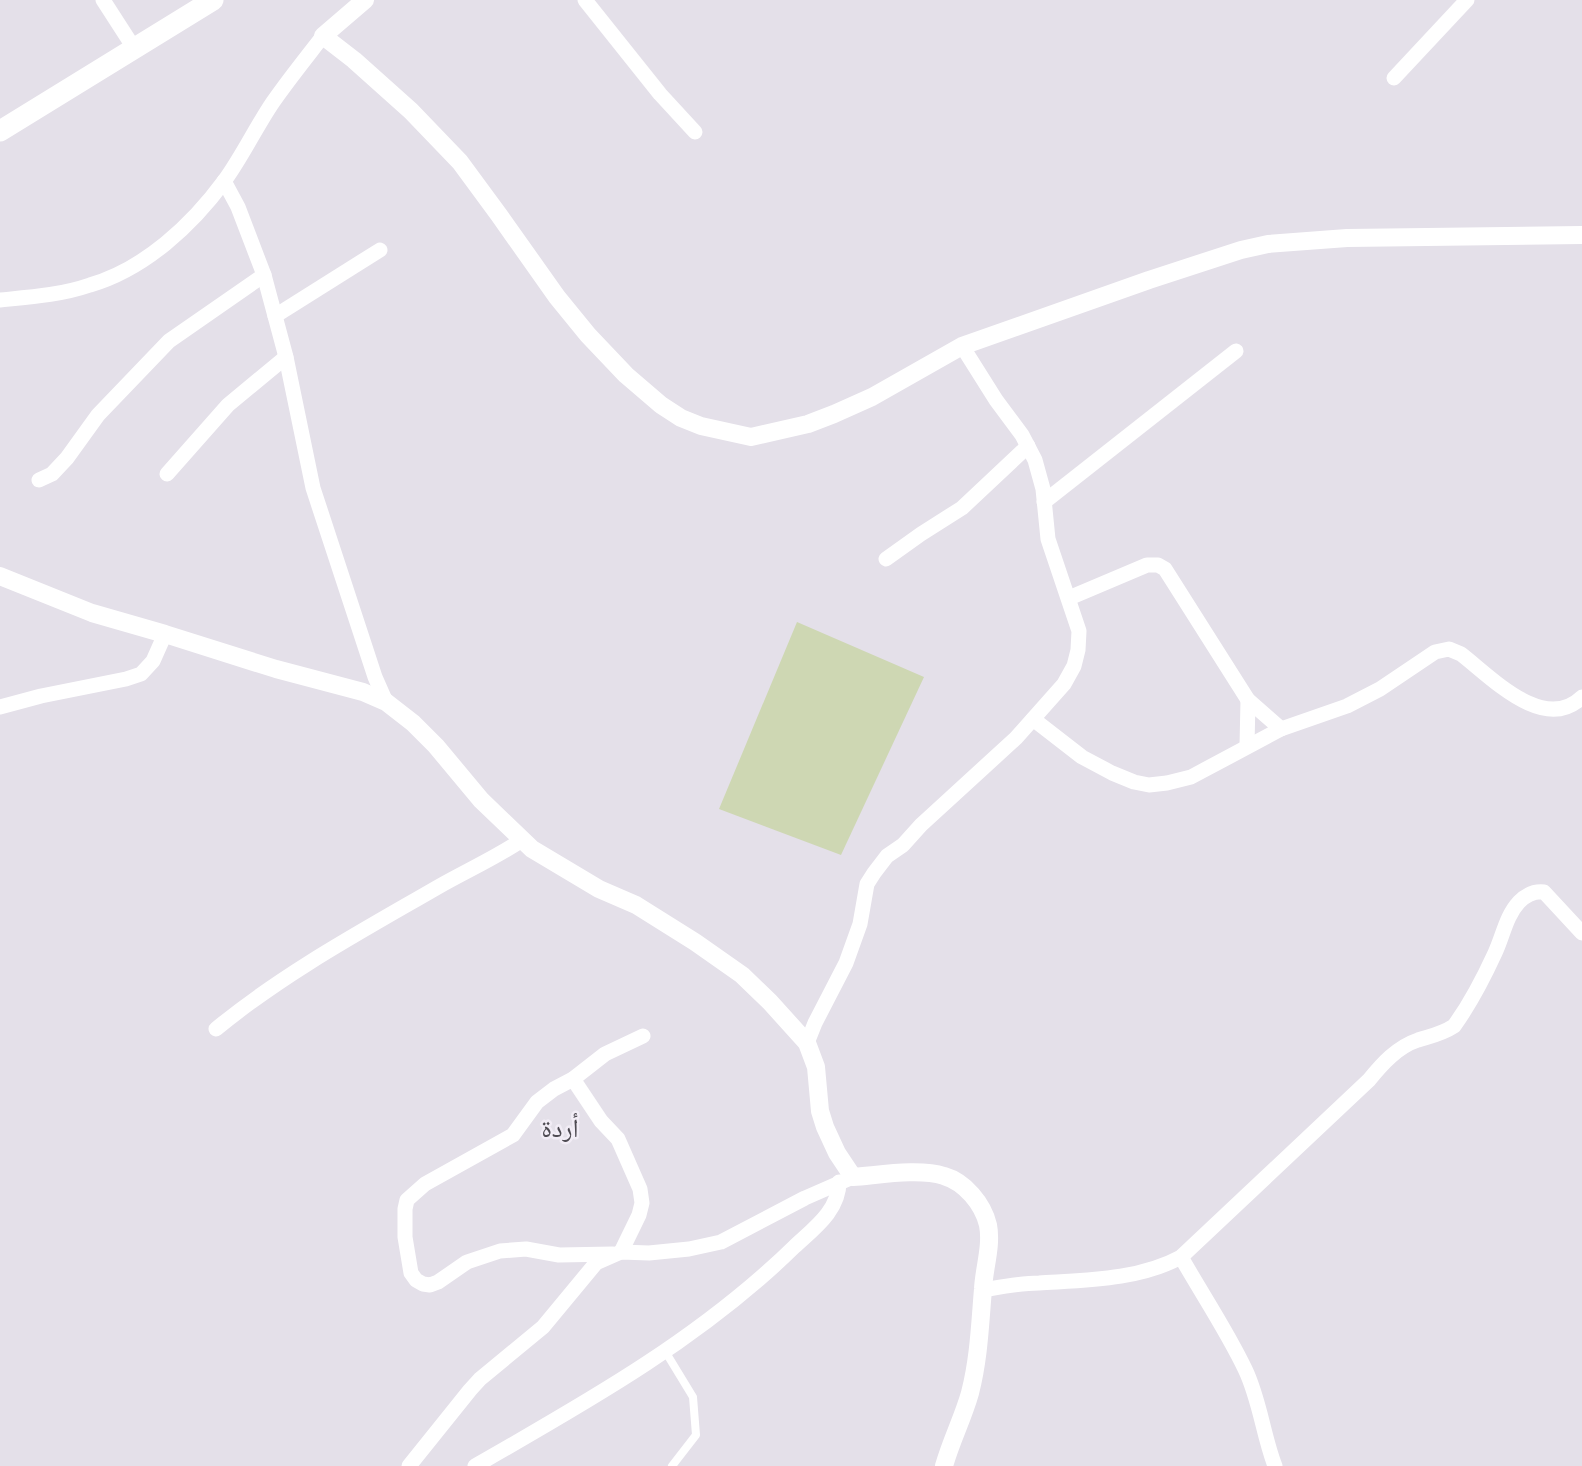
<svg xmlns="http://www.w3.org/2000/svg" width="1582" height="1466" font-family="Jost,'Noto Naskh Arabic',sans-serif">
	<rect width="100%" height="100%" fill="#e4e0e9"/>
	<path fill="#ced7b3" d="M797 622 924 677 841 855 719 809Z"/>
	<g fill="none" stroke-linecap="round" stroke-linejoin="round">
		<path stroke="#fff" stroke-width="8" d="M665 1351 693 1397 696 1435 672 1466"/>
		<g stroke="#fff" stroke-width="15">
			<path d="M103 0 134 48"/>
			<path d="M585 0 660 94 695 132"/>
			<path d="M1394 78 1467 0"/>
			<path d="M224 181 238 207 264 275 286 357 313 488 375 677 386 702"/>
			<path d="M0 300C31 297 61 295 90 285 145 269 192 225 225 180 243 155 256 127 273 102 289 79 306 58 323 36"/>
			<path d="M275 316 380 250"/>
			<path d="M167 474 228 405 286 357"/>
			<path d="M39 480 52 474 67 458 98 415 169 341 264 275"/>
			<path d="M1044 502 1236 351"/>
			<path d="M886 559 921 534 962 508 1028 446"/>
			<path d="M1069 598 1147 565H1158L1165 569 1248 700 1281 729"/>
			<path d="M0 707 41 696 126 679 141 674 153 661 165 634"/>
			<path d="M1033 719 1082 757 1112 773 1134 782 1149 785 1167 783 1191 777 1281 729 1347 706 1380 689 1435 652 1449 649 1461 654C1491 677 1544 734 1582 697"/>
			<path d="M1247 746 1248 700"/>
			<path d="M216 1029C284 973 362 931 438 887 466 871 495 858 522 840"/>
			<path d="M807 1043 815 1023 846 963 860 924 867 884 874 873 887 856 903 845 921 825 1016 738 1064 684 1074 666 1078 650 1079 631 1048 539 1043 489 1035 460 1022 435 996 400 962 346"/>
			<path d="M573 1079 601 1121 618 1139 640 1189 642 1203 639 1215 621 1252"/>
			<path d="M613 1254 559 1255 526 1249 500 1251 467 1262 438 1282 430 1285 423 1284 416 1280 411 1273 405 1237V1209L407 1200 425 1184 513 1135 537 1102 554 1089 573 1079 605 1054 643 1036"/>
			<path d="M1181 1257C1202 1294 1227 1331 1245 1369 1260 1400 1263 1435 1275 1466"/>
			<path d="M983 1290C1001 1287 1020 1283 1039 1283 1085 1280 1139 1280 1181 1257L1369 1080C1382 1064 1397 1047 1418 1040 1431 1036 1442 1034 1454 1026 1470 1004 1484 977 1495 953 1503 936 1506 916 1519 902 1526 895 1535 891 1544 892L1582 933"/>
			<path d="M409 1466 470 1390 480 1379 543 1327 596 1263 621 1252 649 1253 689 1249 721 1242 805 1198 853 1177"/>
			<path d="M475 1466C587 1402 701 1338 794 1247 813 1229 839 1211 839 1182"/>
		</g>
		<g stroke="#fff" stroke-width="18">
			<path d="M365 0 323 36 354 60 411 111 460 162 499 215 557 297 588 335 626 375 661 405 681 418 701 426 751 437 808 424 834 414 872 397 962 346 1149 280 1241 250 1268 244 1347 238 1582 235"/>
			<path d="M0 576 92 613 165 634 276 669 363 692 386 702 413 723 436 746 481 800 532 849 599 889 636 905 695 942 742 975 770 1002 807 1043 816 1067 820 1111 825 1127 837 1153 853 1177C880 1175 919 1168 944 1176 965 1182 983 1204 988 1225 992 1246 984 1268 983 1289 980 1324 979 1358 970 1393 963 1418 951 1441 944 1466"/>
		</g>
		<path stroke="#fff" stroke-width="21" d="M0 131 213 0"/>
	</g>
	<g text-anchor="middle" stroke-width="5" stroke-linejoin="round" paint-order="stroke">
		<g font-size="26" fill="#4e4b52" stroke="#f2edf6">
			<text x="560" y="1137">أردة</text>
		</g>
	</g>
</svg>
